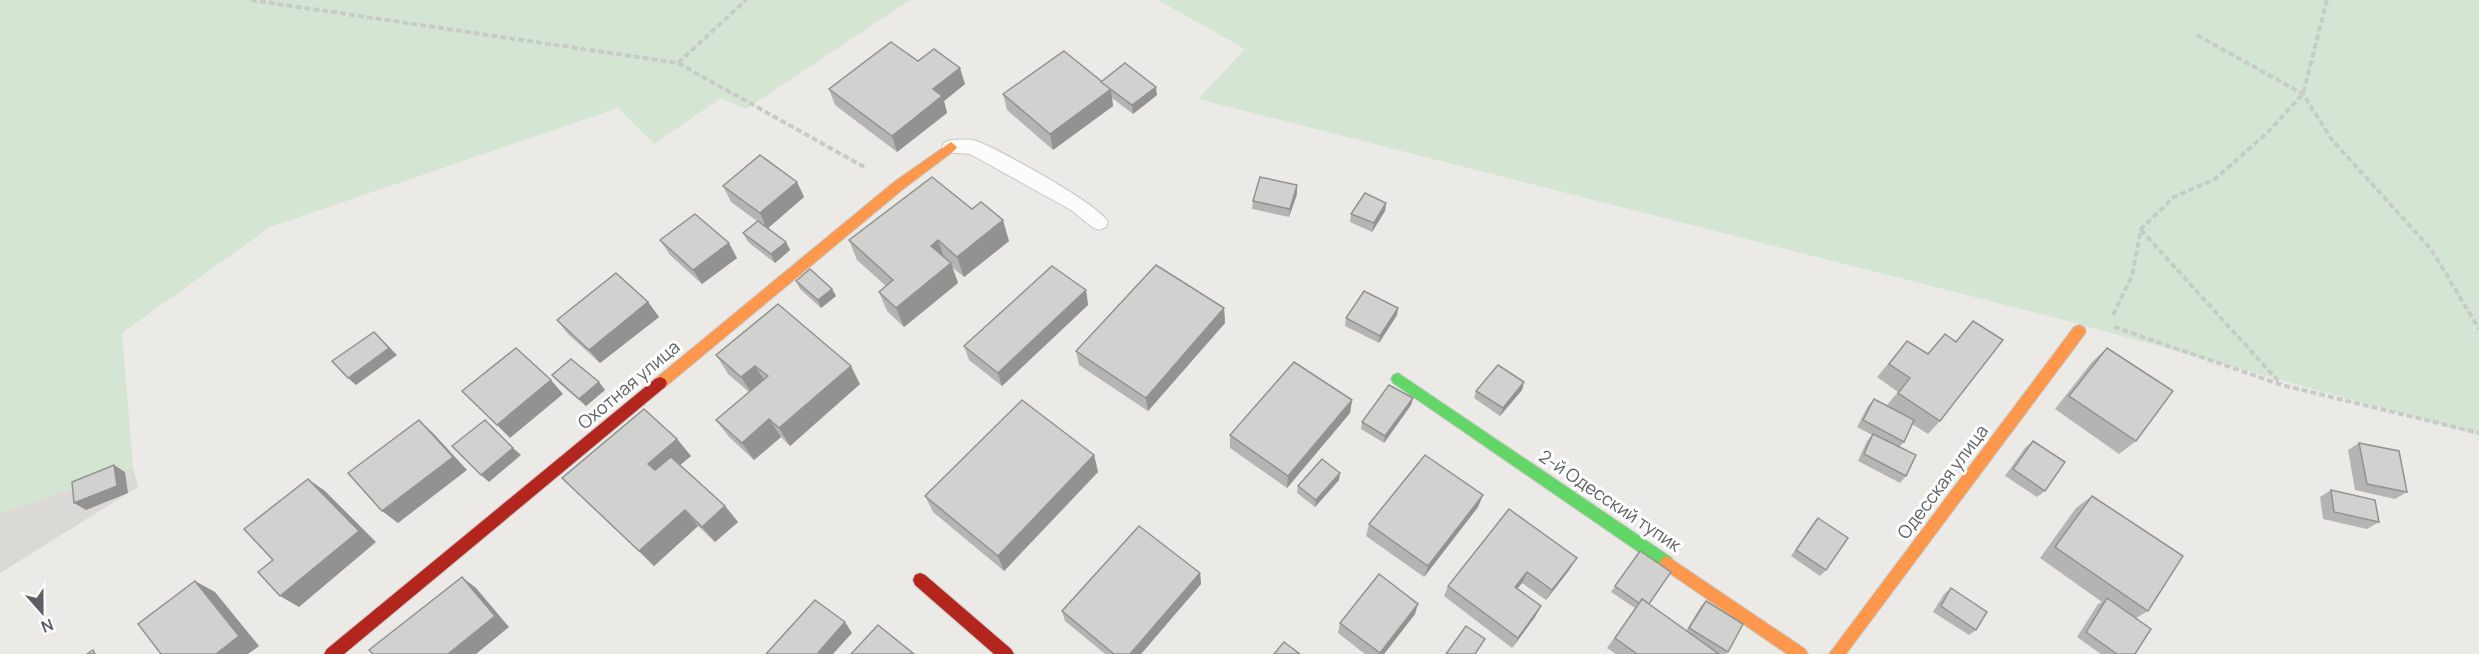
<svg xmlns="http://www.w3.org/2000/svg" width="2479" height="654" font-family="Manrope,sans-serif">
	<rect width="100%" height="100%" fill="#ebeae6"/>
	<path fill="#dbd9d6" d="M133 467 138 487 0 573V514Z"/>
	<g fill="#d4e6d3">
		<path d="M0 0H910L746 109 721 98 654 144 618 108 270 227 122 333 133 467 0 514Z"/>
		<path d="M1158 0H2479V435L2064 320 1198 99 1245 49Z"/>
	</g>
	<g fill="none" stroke-linecap="round" stroke-linejoin="round">
		<defs>
			<path id="lane" d="M951 140C960 140 970 138 979 142 1001 151 1099 204 1108 222L1106 227 1099 230 1092 227 1071 210 970 154 945 152 942 147 945 142Z"/>
			<path id="fast" d="M1398 373 1672 558 1674 563 1672 568 1667 570 1662 568 1393 383 1391 379 1393 375Z"/>
			<g id="slow">
				<path d="M951 142 957 147 955 150 902 190 665 387 660 389 655 387 653 383 655 379 894 182Z"/>
				<path d="M2079 325 2084 327 2086 331 2084 335 1846 654H1829L2074 327Z"/>
				<path d="M1667 556 1805 649 1808 654H1787L1662 568 1660 563 1662 558Z"/>
			</g>
			<g id="jam">
				<path d="M660 377 665 379 667 383 665 387 344 654H324L327 649 655 379Z"/>
				<path d="M920 573 925 575 1011 649 1014 654H994L915 585 913 580 915 575Z"/>
			</g>
		</defs>
		<use href="#lane" stroke="#c8c8c7" stroke-width="2"/>
		<use href="#fast" stroke="#c8c8c7" stroke-width="2"/>
		<use href="#slow" stroke="#c8c8c7" stroke-width="2"/>
		<use href="#jam" stroke="#c8c8c7" stroke-width="2"/>
		<g stroke="#c8ccc9" stroke-width="4" stroke-dasharray="6 3" stroke-linecap="butt">
			<path d="M251 0 678 63 866 168"/>
			<path d="M2197 35 2303 94 2332 140 2431 249 2479 329"/>
			<path d="M678 63 746 0"/>
			<path d="M2141 230 2281 384"/>
			<path d="M2113 315 2132 276 2141 229 2174 197 2215 179 2267 133 2303 94 2327 0"/>
			<path d="M2114 327 2282 385 2479 433"/>
		</g>
		<use href="#lane" fill="#fcfcfb" fill-rule="evenodd"/>
		<use href="#fast" fill="#63d668" fill-rule="evenodd"/>
		<use href="#slow" fill="#ff974d" fill-rule="evenodd"/>
		<use href="#jam" fill="#b3261e" fill-rule="evenodd"/>
	</g>
	<g fill="#b4b4b2">
		<path d="M918 61 965 84 944 101 947 113 897 152 835 105 829 89Z"/>
		<path d="M1101 82 1157 95 1133 114 1112 98 1113 106 1053 150 1007 110 1003 94Z"/>
		<path d="M797 182 804 197 768 228 786 242 790 250 775 263 748 242 743 233 757 221 731 202 723 186Z"/>
		<path d="M1297 185V194L1289 217 1252 209 1253 201Z"/>
		<path d="M1386 203 1385 211 1372 232 1350 222 1351 214Z"/>
		<path d="M660 240 737 258 702 284 670 255Z"/>
		<path d="M849 240 1009 241 964 277 952 267 958 283 904 327 887 311 879 292 886 286 857 260Z"/>
		<path d="M796 281 832 289 836 296 821 308 800 289Z"/>
		<path d="M1086 290 1088 305 1002 386 969 360 964 346Z"/>
		<path d="M648 302 659 317 600 363 568 334 557 320Z"/>
		<path d="M1224 308 1225 323 1148 411 1079 365 1076 351Z"/>
		<path d="M1397 315 1379 343 1345 326 1346 318Z"/>
		<path d="M1973 321 1940 421 1928 434 1912 424 1904 442 1899 447 1906 476 1900 483 1858 461 1867 441 1872 435 1857 427 1868 406 1874 399 1887 405 1898 392 1877 377 1907 341 1928 354 1945 334 1956 341Z"/>
		<path d="M2107 348 2136 441 2119 454 2055 409 2092 362Z"/>
		<path d="M716 355 860 384 790 446 781 437 754 460 729 437 716 420 749 392 728 374Z"/>
		<path d="M552 375 605 390 586 406 558 382Z"/>
		<path d="M1524 382 1522 390 1500 416 1474 398 1476 391Z"/>
		<path d="M1413 398 1411 405 1384 443 1361 429 1362 422Z"/>
		<path d="M1352 400 1350 413 1287 488 1230 448V435Z"/>
		<path d="M677 439 691 456 680 465 725 506 738 522 715 542 698 526 654 566 579 494Z"/>
		<path d="M2033 441 2045 491 2037 497 2005 476 2025 448Z"/>
		<path d="M2359 443 2407 492 2395 499 2355 490 2348 450Z"/>
		<path d="M1094 455 1098 472 1004 571 933 512 925 496Z"/>
		<path d="M1339 480 1315 507 1297 493 1298 486Z"/>
		<path d="M2331 490 2379 522 2367 529 2323 519 2320 497Z"/>
		<path d="M1483 495 1478 507 1424 577 1366 536 1369 524Z"/>
		<path d="M2092 496 2148 611 2136 618 2135 654H2101L2077 637 2098 604 2102 602 2040 558 2076 508Z"/>
		<path d="M1509 509 1570 569 1546 600 1522 583 1517 589 1535 617 1512 648 1444 596 1448 586Z"/>
		<path d="M1818 518 1826 570 1820 576 1791 556 1812 525Z"/>
		<path d="M1640 551 1649 604 1686 631 1701 606 1706 601 1728 652 1726 654H1616L1607 648 1635 608 1611 592Z"/>
		<path d="M1200 573 1201 584 1141 654H1105L1065 621 1062 611Z"/>
		<path d="M1951 588 1976 630 1969 635 1933 612 1944 594Z"/>
		<path d="M1415 614 1384 654H1365L1338 633 1340 623Z"/>
	</g>
	<g fill="#929291">
		<path d="M960 68 965 84 944 101 947 113 897 152 892 136 933 89Z"/>
		<path d="M1156 87 1157 95 1133 114 1132 105Z"/>
		<path d="M1111 89 1113 106 1053 150 1050 134Z"/>
		<path d="M797 182 804 197 767 229 760 213Z"/>
		<path d="M1297 185V194L1289 217 1290 209Z"/>
		<path d="M1386 203 1385 211 1372 232 1374 223Z"/>
		<path d="M1003 220 1009 241 964 277 957 257Z"/>
		<path d="M938 240 945 260 931 246Z"/>
		<path d="M786 242 790 250 775 263 771 254Z"/>
		<path d="M729 243 737 258 702 284 693 270Z"/>
		<path d="M951 263 958 283 904 327 896 308Z"/>
		<path d="M832 289 836 296 821 308 818 300Z"/>
		<path d="M1086 290 1088 305 1002 386 998 373Z"/>
		<path d="M648 302 659 317 600 363 589 350Z"/>
		<path d="M1224 308 1225 323 1148 411 1146 398Z"/>
		<path d="M1398 308 1397 315 1379 343 1380 336Z"/>
		<path d="M374 332 397 355 356 385 348 378Z"/>
		<path d="M755 366 767 384 753 395 741 377Z"/>
		<path d="M851 366 860 384 790 446 779 428Z"/>
		<path d="M551 380 563 394 510 438 497 425Z"/>
		<path d="M599 382 605 390 586 406 579 399Z"/>
		<path d="M1524 382 1522 390 1500 416 1503 408Z"/>
		<path d="M1413 398 1411 405 1384 443 1385 436Z"/>
		<path d="M1352 400 1350 413 1287 488 1288 476Z"/>
		<path d="M769 419 781 437 754 460 742 443Z"/>
		<path d="M419 420 433 433 467 470 398 523 382 511Z"/>
		<path d="M677 439 691 456 662 480 648 464Z"/>
		<path d="M513 448 521 455 489 482 481 475Z"/>
		<path d="M1094 455 1098 472 1004 571 998 556Z"/>
		<path d="M114 465 125 472 128 493 86 510 74 503Z"/>
		<path d="M1340 473 1339 480 1315 507 1316 500Z"/>
		<path d="M308 479 325 491 376 542 299 607 280 596Z"/>
		<path d="M1483 495 1478 507 1424 577 1428 566Z"/>
		<path d="M725 506 738 522 715 542 702 527Z"/>
		<path d="M685 510 698 526 654 566 639 551Z"/>
		<path d="M1577 558 1570 569 1546 600 1552 590Z"/>
		<path d="M1527 572 1522 583 1510 598 1515 587Z"/>
		<path d="M1200 573 1201 584 1141 654H1130Z"/>
		<path d="M462 577 476 588 509 627 476 654H448Z"/>
		<path d="M195 581 215 592 259 646 248 654H216Z"/>
		<path d="M1418 604 1415 614 1384 654H1380Z"/>
		<path d="M1541 606 1535 617 1512 648 1518 638Z"/>
		<path d="M845 622 852 633 833 654H817Z"/>
	</g>
	<g fill="#d1d1cf" stroke="#929291" stroke-width="1.5">
		<path d="M891 42 918 61 934 49 960 68 933 89 942 96 892 136 829 89Z"/>
		<path d="M1064 51 1111 89 1050 134 1003 94Z"/>
		<path d="M1125 63 1156 87 1132 105 1101 82Z"/>
		<path d="M760 155 797 182 760 213 723 186Z"/>
		<path d="M932 177 972 209 981 202 1003 220 957 257 938 240 931 246 951 263 896 308 879 292 893 280 849 240Z"/>
		<path d="M1260 177 1297 185 1290 209 1253 201Z"/>
		<path d="M1365 193 1386 203 1374 223 1351 214Z"/>
		<path d="M695 214 729 243 693 270 660 240Z"/>
		<path d="M758 221 786 242 771 254 743 233Z"/>
		<path d="M1156 265 1224 308 1146 398 1076 351Z"/>
		<path d="M1052 266 1086 290 998 373 964 346Z"/>
		<path d="M810 269 832 289 818 300 796 281Z"/>
		<path d="M616 273 648 302 589 350 557 320Z"/>
		<path d="M1364 291 1398 308 1380 336 1346 318Z"/>
		<path d="M778 304 851 366 779 428 769 419 742 443 716 420 768 376 755 366 741 377 716 355Z"/>
		<path d="M1973 321 2003 340 1940 421 1898 393 1910 378 1889 364 1907 341 1928 354 1945 334 1956 342Z"/>
		<path d="M374 332 389 348 348 378 332 361Z"/>
		<path d="M516 348 551 380 497 425 462 391Z"/>
		<path d="M2107 348 2173 391 2136 441 2069 396Z"/>
		<path d="M571 359 599 382 579 399 552 375Z"/>
		<path d="M1294 362 1352 400 1288 476 1230 435Z"/>
		<path d="M1498 365 1524 382 1503 408 1476 391Z"/>
		<path d="M1389 385 1413 398 1385 436 1362 422Z"/>
		<path d="M1874 399 1914 420 1904 442 1863 420Z"/>
		<path d="M1022 400 1094 455 998 556 925 496Z"/>
		<path d="M644 409 677 439 648 464 655 470 671 457 725 506 702 527 685 510 639 551 562 478Z"/>
		<path d="M419 420 453 457 382 511 348 473Z"/>
		<path d="M485 420 513 448 481 475 452 446Z"/>
		<path d="M1873 434 1916 455 1906 476 1864 454Z"/>
		<path d="M2033 441 2065 462 2045 491 2013 469Z"/>
		<path d="M2359 443 2399 451 2407 492 2367 484Z"/>
		<path d="M1425 455 1483 495 1428 566 1369 524Z"/>
		<path d="M1322 459 1340 473 1316 500 1298 486Z"/>
		<path d="M114 465 117 486 74 503 72 482Z"/>
		<path d="M308 479 359 531 280 596 258 572 273 560 244 529Z"/>
		<path d="M2331 490 2375 500 2379 522 2334 512Z"/>
		<path d="M2092 496 2183 556 2148 611 2055 547Z"/>
		<path d="M1509 509 1577 558 1552 590 1527 572 1515 587 1541 606 1518 638 1448 586Z"/>
		<path d="M1818 518 1848 538 1826 570 1796 550Z"/>
		<path d="M1139 526 1200 573 1130 654H1114L1062 611Z"/>
		<path d="M1640 551 1671 572 1649 604 1642 599 1639 603 1615 586Z"/>
		<path d="M1379 574 1418 604 1380 653 1340 623Z"/>
		<path d="M462 577 495 616 448 654H373L369 650Z"/>
		<path d="M195 581 239 636 216 654H161L138 624Z"/>
		<path d="M1951 588 1987 612 1976 630 1941 606Z"/>
		<path d="M2107 598 2151 629 2135 654H2117L2086 632Z"/>
		<path d="M1642 599 1719 654H1637L1615 638Z"/>
		<path d="M815 600 845 622 817 654H766Z"/>
		<path d="M1706 601 1743 624 1728 652 1689 628Z"/>
		<path d="M878 625 914 654H851Z"/>
		<path d="M1466 626 1485 639 1475 654H1446Z"/>
		<path d="M1284 642 1300 654H1274Z"/>
		<path d="M93 650 95 654H87Z"/>
	</g>
	<g text-anchor="middle" stroke-width="6" stroke-linejoin="round" paint-order="stroke">
		<g font-size="18" fill="#5c5f63" stroke="#fff">
			<text transform="translate(629 385) rotate(-40)" y="6">Охотная улица</text>
			<text transform="translate(1943 482) rotate(-53)" y="6">Одесская улица</text>
			<text transform="translate(1610 501) rotate(34)" y="6">2-й Одесский тупик</text>
		</g>
	</g>
	<g transform="translate(42 612) rotate(159)" stroke="#ffffff" stroke-width="4.5" paint-order="stroke">
	<path d="M0-4.5L10 22L0 15L-10 22Z" fill="#5c5f63"/>
	<text y="-9" font-size="16" font-weight="bold" text-anchor="middle" fill="#5c5f63">N</text>
	</g>
</svg>
